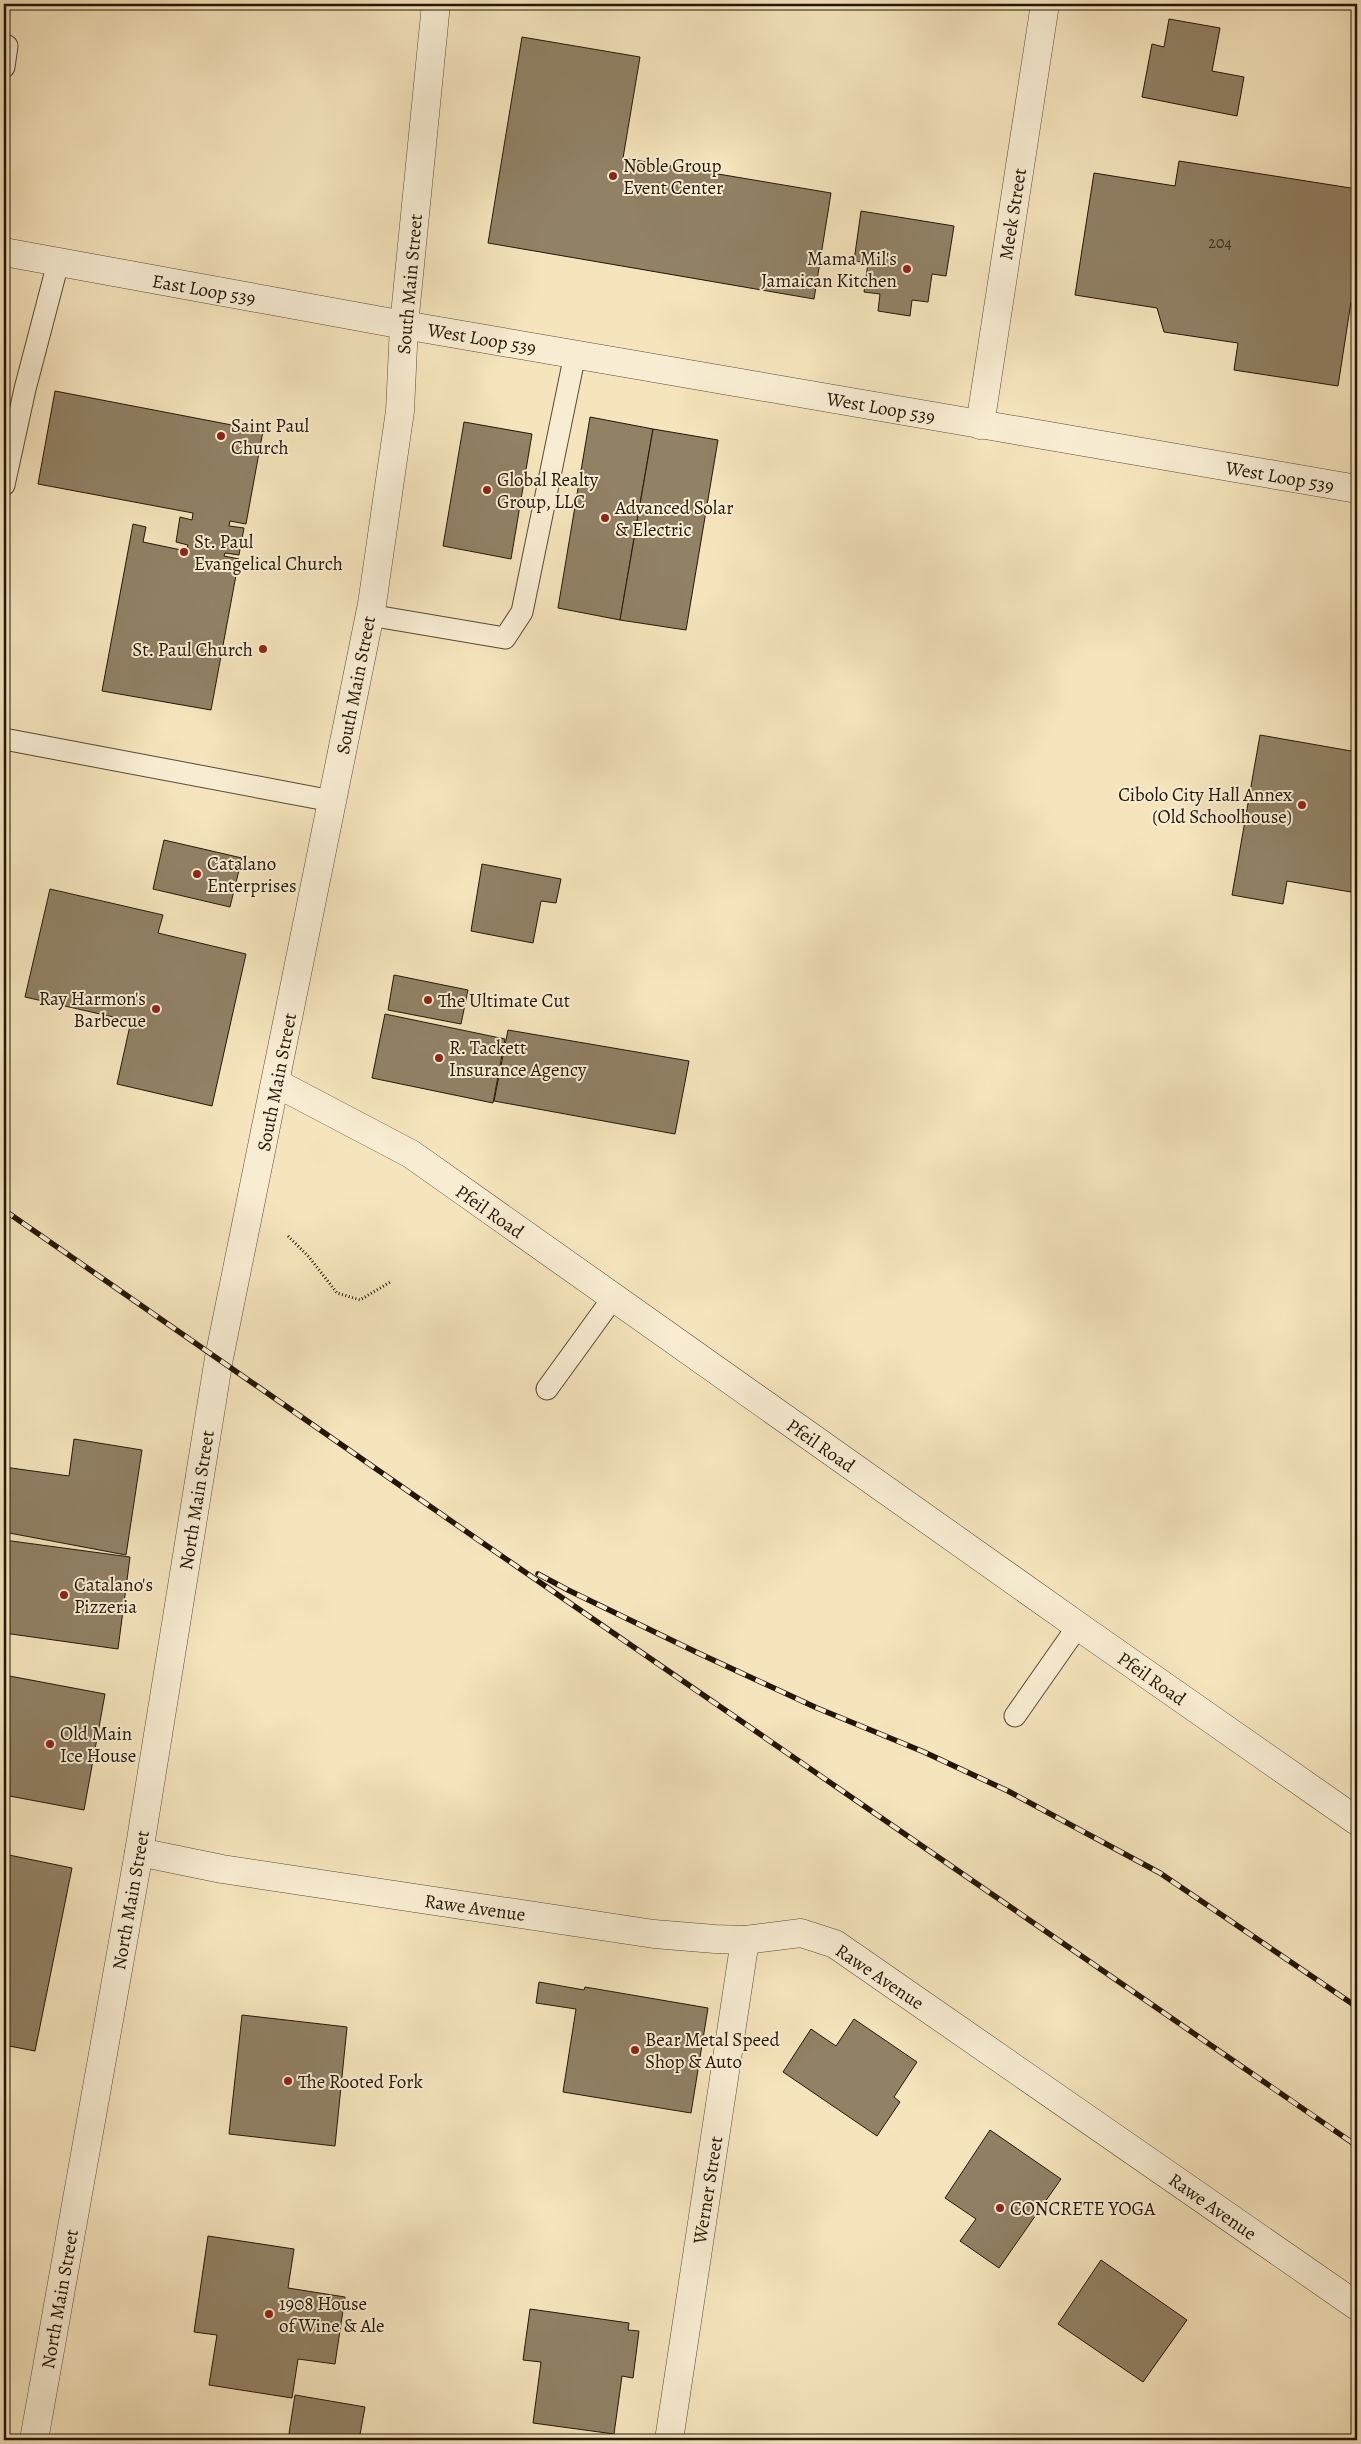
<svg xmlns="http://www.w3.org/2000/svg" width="1361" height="2444" font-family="Alegreya,serif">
	<rect width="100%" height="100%" fill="#f5e4bc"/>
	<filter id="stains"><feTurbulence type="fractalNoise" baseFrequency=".004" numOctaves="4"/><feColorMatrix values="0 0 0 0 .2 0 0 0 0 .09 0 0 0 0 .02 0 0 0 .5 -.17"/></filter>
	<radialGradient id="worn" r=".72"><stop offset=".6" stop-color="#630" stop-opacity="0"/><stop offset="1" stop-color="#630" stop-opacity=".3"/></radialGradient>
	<g fill="#918165" stroke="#241606">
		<path d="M1169 19 1220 28 1212 71 1244 77 1237 116 1142 97 1152 44 1164 47Z"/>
		<path d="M522 37 640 57 623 158 831 193 814 299 488 243Z"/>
		<path d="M1179 161 1357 189V303L1351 302 1338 386 1234 370 1238 343 1164 332 1157 308 1075 295 1094 173 1175 186Z"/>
		<path d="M861 211 954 226 946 276 932 274 928 302 912 300 910 316 878 311 880 294 864 292 868 263 854 261Z"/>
		<path d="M55 391 263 431 246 524 230 521 229 526 244 528 239 555 225 553 224 556 239 559 211 710 102 691 133 524 146 527 143 542 186 551 188 545 176 542 180 517 192 520 193 513 38 484Z"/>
		<path d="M590 417 653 429 620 620 558 608Z"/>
		<path d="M464 422 532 434 511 559 443 546Z"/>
		<path d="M653 429 718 440 686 630 620 620Z"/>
		<path d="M1260 735 1357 752V858L1351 892 1287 881 1283 904 1232 895Z"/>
		<path d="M164 840 242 858 230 907 153 889Z"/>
		<path d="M482 864 561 879 556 903 541 901 533 943 471 931Z"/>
		<path d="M50 889 163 915 158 933 246 954 212 1106 117 1084 131 1021 25 997Z"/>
		<path d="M394 975 468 990 461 1024 388 1010Z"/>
		<path d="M385 1014 505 1039 493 1103 372 1078Z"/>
		<path d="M508 1030 689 1061 675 1134 494 1101Z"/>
		<path d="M74 1439 142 1450 126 1555 4 1532V1467L69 1476Z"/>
		<path d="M4 1540 130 1557 118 1649 4 1633Z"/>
		<path d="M4 1675 105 1694 84 1810 4 1795Z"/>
		<path d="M4 1854 72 1868 35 2051 4 2045Z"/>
		<path d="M539 1982 584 1990 585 1987 708 2008 691 2113 563 2092 576 2009 536 2003Z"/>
		<path d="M242 2015 347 2027 335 2146 229 2134Z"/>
		<path d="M854 2019 917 2062 894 2097 900 2102 877 2136 783 2072 811 2029 836 2046Z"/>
		<path d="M990 2130 1061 2179 999 2268 960 2241 976 2219 945 2198Z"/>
		<path d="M208 2236 294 2249 288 2288 345 2297 335 2364 298 2359 292 2398 209 2385 217 2335 194 2332Z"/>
		<path d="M1101 2260 1187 2320 1143 2382 1058 2324Z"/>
		<path d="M530 2309 629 2323 628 2330 639 2331 633 2378 622 2376 614 2434 533 2423 541 2362 523 2360Z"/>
		<path d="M295 2395 365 2407 359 2440H288Z"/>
	</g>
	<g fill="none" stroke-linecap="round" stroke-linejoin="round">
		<defs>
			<g id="service">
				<path d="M4 67 7 46"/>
				<path d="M4 485 25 389 58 263"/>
				<path d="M369 615 505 638 522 612 575 354"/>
				<path d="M4 739 332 801"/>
				<path d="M547 1389 613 1298"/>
				<path d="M1015 1716 1078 1626"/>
			</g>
			<g id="minor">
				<path d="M4 252 404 325 1357 489"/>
				<path d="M980 425 1045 4"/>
				<path d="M276 1083 411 1154 1078 1626 1357 1821"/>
				<path d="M139 1852 222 1869 654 1934 715 1939 745 1940 801 1933 835 1944 1357 2306"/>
				<path d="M669 2440 745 1940"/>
			</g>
			<path id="tertiary" d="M34 2440 139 1852 219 1358 372 604 400 411 404 325 436 4"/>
		</defs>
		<use href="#service" stroke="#584a34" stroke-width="23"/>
		<use href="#minor" stroke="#584a34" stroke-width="29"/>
		<use href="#tertiary" stroke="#584a34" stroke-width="29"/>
		<path stroke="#241606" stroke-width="3" stroke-dasharray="1 2.5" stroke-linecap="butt" d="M288 1236 309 1257 337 1293 360 1300 392 1281"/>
		<use href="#service" stroke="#f8edd3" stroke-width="21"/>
		<use href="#minor" stroke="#f8edd3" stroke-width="28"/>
		<use href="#tertiary" stroke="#f8edd3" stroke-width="28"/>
		<defs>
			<g id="rail">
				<path d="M4 1210 477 1539 1357 2146"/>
				<path d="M538 1574 568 1590 698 1653 817 1708 924 1752 1008 1791 1160 1873 1357 2007"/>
			</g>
		</defs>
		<use href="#rail" stroke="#241606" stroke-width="5.5"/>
		<use href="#rail" stroke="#f8edd3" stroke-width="4" stroke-dasharray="11" stroke-linecap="butt"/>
	</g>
	<g fill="#8f2418" stroke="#f8edd3" stroke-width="2">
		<circle cx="613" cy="176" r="5"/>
		<circle cx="907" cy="269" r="5"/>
		<circle cx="221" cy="436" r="5"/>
		<circle cx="487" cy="490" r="5"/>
		<circle cx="605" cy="518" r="5"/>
		<circle cx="184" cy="552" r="5"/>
		<circle cx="263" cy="649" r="5"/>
		<circle cx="1302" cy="805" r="5"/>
		<circle cx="197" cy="874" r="5"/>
		<circle cx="428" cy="1000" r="5"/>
		<circle cx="156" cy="1009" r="5"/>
		<circle cx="439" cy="1058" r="5"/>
		<circle cx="64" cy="1595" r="5"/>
		<circle cx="50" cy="1744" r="5"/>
		<circle cx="635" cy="2050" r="5"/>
		<circle cx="288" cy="2081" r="5"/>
		<circle cx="1000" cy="2208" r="5"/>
		<circle cx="269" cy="2314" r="5"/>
	</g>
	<g text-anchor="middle" stroke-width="4" stroke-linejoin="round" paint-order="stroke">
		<g font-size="16" fill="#3f311e">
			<text x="1220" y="248">204</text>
		</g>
		<g font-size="19" fill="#241606" stroke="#f8edd3" text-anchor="start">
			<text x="623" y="172">Noble Group<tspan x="623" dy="22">Event Center</tspan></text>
			<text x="897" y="265" text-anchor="end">Mama Mil's<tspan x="897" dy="22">Jamaican Kitchen</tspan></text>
			<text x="231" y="432">Saint Paul<tspan x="231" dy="22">Church</tspan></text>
			<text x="497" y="486">Global Realty<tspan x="497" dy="22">Group, LLC</tspan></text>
			<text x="615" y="514">Advanced Solar<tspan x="615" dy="22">&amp; Electric</tspan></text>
			<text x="194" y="548">St. Paul<tspan x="194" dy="22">Evangelical Church</tspan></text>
			<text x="253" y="656" text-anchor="end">St. Paul Church</text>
			<text x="1292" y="801" text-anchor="end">Cibolo City Hall Annex<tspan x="1292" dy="22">(Old Schoolhouse)</tspan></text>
			<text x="207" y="870">Catalano<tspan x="207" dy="22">Enterprises</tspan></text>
			<text x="146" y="1005" text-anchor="end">Ray Harmon's<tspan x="146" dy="22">Barbecue</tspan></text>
			<text x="438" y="1007">The Ultimate Cut</text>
			<text x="449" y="1054">R. Tackett<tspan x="449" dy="22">Insurance Agency</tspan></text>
			<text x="74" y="1591">Catalano's<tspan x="74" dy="22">Pizzeria</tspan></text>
			<text x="60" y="1740">Old Main<tspan x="60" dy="22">Ice House</tspan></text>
			<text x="645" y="2046">Bear Metal Speed<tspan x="645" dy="22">Shop &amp; Auto</tspan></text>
			<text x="298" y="2088">The Rooted Fork</text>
			<text x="1010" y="2215">CONCRETE YOGA</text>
			<text x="279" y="2310">1908 House<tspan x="279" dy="22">of Wine &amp; Ale</tspan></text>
		</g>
		<g font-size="19" fill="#241606" stroke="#f8edd3">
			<text transform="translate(1012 214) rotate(-81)" y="7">Meek Street</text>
			<text transform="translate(409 284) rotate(-85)" y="7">South Main Street</text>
			<text transform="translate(204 289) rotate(10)" y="7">East Loop 539</text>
			<text transform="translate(482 338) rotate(10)" y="7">West Loop 539</text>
			<text transform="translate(881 407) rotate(10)" y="7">West Loop 539</text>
			<text transform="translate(1280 476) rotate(10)" y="7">West Loop 539</text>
			<text transform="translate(355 685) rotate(-79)" y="7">South Main Street</text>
			<text transform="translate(276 1082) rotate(-79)" y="7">South Main Street</text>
			<text transform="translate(490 1211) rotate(35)" y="7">Pfeil Road</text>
			<text transform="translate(821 1445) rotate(35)" y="7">Pfeil Road</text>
			<text transform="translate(196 1500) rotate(-81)" y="7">North Main Street</text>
			<text transform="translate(1152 1678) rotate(35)" y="7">Pfeil Road</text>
			<text transform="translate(130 1900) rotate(-80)" y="7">North Main Street</text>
			<text transform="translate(475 1907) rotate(8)" y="7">Rawe Avenue</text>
			<text transform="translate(880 1976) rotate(34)" y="7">Rawe Avenue</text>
			<text transform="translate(707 2190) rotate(-81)" y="7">Werner Street</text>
			<text transform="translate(1213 2206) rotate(35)" y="7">Rawe Avenue</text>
			<text transform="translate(59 2299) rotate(-80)" y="7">North Main Street</text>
		</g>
	</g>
	<rect width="1361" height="2444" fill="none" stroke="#f5e4bc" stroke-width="20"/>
	<rect x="5" y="5" width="1351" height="2434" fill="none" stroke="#241606" stroke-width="2.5"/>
	<rect x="10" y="10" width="1341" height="2424" fill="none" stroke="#241606"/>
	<rect width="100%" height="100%" filter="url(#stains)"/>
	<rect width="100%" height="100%" fill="url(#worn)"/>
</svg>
